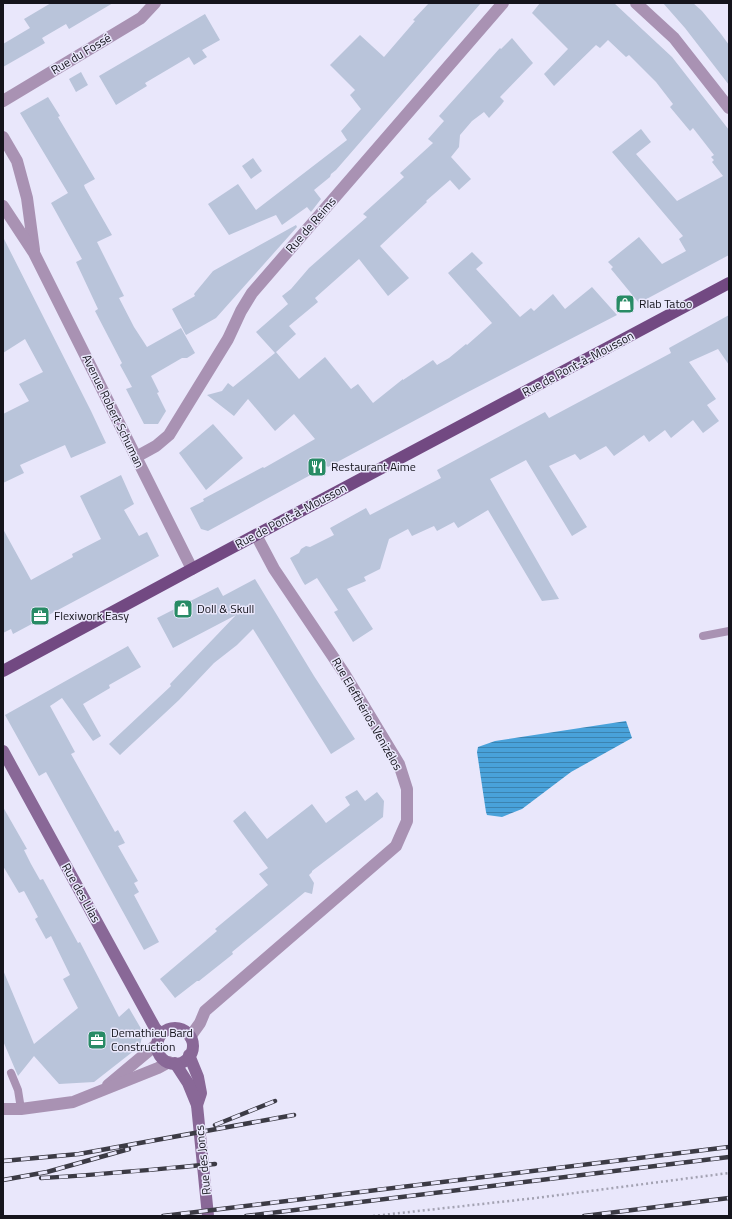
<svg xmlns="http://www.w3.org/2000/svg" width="732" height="1219" font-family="'Titillium Web',sans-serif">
	<defs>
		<pattern id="water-rules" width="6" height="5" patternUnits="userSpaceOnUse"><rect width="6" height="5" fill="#49a2da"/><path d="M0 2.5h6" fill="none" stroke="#3c83b0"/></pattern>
	</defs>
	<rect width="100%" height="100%" fill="#e9e7fb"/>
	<path fill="url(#water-rules)" d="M626 721 632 738 571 772 522 809 502 817 487 815 486 812 477 752 478 747 495 741Z"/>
	<g fill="#b9c4da">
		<path d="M51 3H113L69 29 66 24 42 38 45 43 3 67V44L30 28 24 19Z"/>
		<path d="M429 3H481L336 170 331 174 330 177 314 190 321 199 311 212 307 207 282 225 276 215 229 235 208 204 238 184 256 210 347 140 341 131 361 109 350 95 355 90 330 65 360 35 384 57 415 21 413 20Z"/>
		<path d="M540 3H614L672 57 729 130V255L639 303 611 269 613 267 608 262 639 237 662 264 686 251 679 239 683 236 612 152 641 129 651 142 636 154 677 201 723 176 712 162 714 160 711 157 714 155 693 128 690 131 670 107 673 104 656 82 629 55 626 57 608 40 600 48 596 45 554 86 544 74 568 49 532 13Z"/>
		<path d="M663 3H693L702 11 721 34 729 45V85L685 28Z"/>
		<path d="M205 14 220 40 202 50 207 57 194 65 189 57 145 83 147 86 116 105 99 76Z"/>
		<path d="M512 38 533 63 500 97 504 101 501 105 489 118 484 112 472 121 460 135 459 147 451 157 471 179 459 190 450 180 426 201 427 202 380 246 409 278 388 296 359 259 315 298 318 302 289 326 296 334 276 352 299 379 325 357 351 389 358 384 373 403 403 379V380L433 360 437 365 449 358 466 344 467 345 492 323 448 273 472 252 483 263 476 269 520 317 531 308 534 311 553 294 565 309 592 287 617 315 466 393 328 467 327 466 208 531 201 529 190 508 204 501 203 499 263 467 264 468 315 439 294 414 275 431 248 399 234 416 207 395 222 391 228 383 233 387 275 353 256 332 288 304 282 296 291 289 309 268 367 217 363 214 404 177 400 173 433 143 428 139 444 121 439 116 500 48 501 49Z"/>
		<path d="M81 72 88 85 76 92 69 79Z"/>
		<path d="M48 97 60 116 58 117 95 179 84 185 85 188 112 235 97 242 124 296 119 298 134 327 147 347 181 328 195 353 187 358H182L151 376 159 392 157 393 166 411 158 424H144L126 389 132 387 120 365 122 363 95 311 98 309 76 262 82 259 51 203 68 193 20 113Z"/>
		<path d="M253 158 262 171 251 179 242 166Z"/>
		<path d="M296 225 297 227 216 318 186 335 172 309 195 296 194 294 213 271Z"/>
		<path d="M3 237 91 411 106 443 71 458 65 445 20 465 24 473 3 483V414L29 401 19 384 43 372 25 339 3 353Z"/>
		<path d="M729 315V365L718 349 689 362 716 399 707 405 719 421 703 433 693 420 671 438 665 430 649 442 644 435 614 456 606 446 580 460 575 454 549 466 587 527 572 536 526 460 490 479 559 599 542 601 488 510 458 528 454 522 437 531 434 526 412 536 408 529 389 539 380 569 364 577 366 581 347 589 373 629 353 642 334 612 338 610 317 578 305 585 303 582 290 558 299 553 301 549 306 546 310 547 334 535 330 528 366 508 370 515 441 478 437 470 545 412 549 418 671 353 669 348Z"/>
		<path d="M213 424 243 458 206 490 179 453Z"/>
		<path d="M121 475 134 504 124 510 139 536 147 532 159 556 13 634 11 629 3 633V529L31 580 73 557 72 554 101 539 80 496Z"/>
		<path d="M255 579 314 676 355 739 331 754 253 629 237 645 214 663 179 700 120 755 109 744 171 686 170 684 236 615 173 648 157 618 218 587 223 596Z"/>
		<path d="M128 646 141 667 109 685 110 688 83 704 101 736 93 741 62 698 50 706 75 752 71 754 115 832 118 830 125 843 118 846 138 881 134 883 139 892 134 895 159 942 144 950 46 772 39 776 5 715Z"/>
		<path d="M357 790 365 801 377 792 384 801 383 817 312 871V872L309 875 314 883 312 894 305 892 232 952 233 954 199 981H197L175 998 160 979 217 931 215 929 268 885 259 874 268 868 233 821 245 811 267 839 312 804 326 823 350 805 345 797Z"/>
		<path d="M3 807 27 849 24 850 31 864 40 880 43 879 78 943 80 942 119 1017 129 1008 143 1032 140 1046 94 1082 59 1084 34 1056 18 1076 3 1041V970L34 1044 78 1008 63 979 70 975 51 936 46 939 35 919 38 917 24 891 19 893 3 866Z"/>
	</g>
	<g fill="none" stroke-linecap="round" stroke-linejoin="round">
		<path stroke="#a3a2b2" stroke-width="2.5" stroke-dasharray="2 3" stroke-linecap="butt" d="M373 1216 536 1198 729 1173"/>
		<g stroke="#a992b3" stroke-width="8">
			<path d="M703 636 729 631"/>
			<path d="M11 1073 18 1090 21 1109"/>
		</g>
		<g stroke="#a992b3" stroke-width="12">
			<path d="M636 3 674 38 729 108"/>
			<path d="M3 101 141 18 155 3"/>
			<path d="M3 137 17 161 27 198 34 250"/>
			<path d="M3 206 34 253 192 569"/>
			<path d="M136 457 156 446 169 435 228 339 241 311 252 293 503 3"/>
			<path d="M190 1037 200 1023 205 1011 396 846 407 821V789L399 764 344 673 274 569 256 535"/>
			<path d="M108 1085 157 1044"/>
			<path d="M3 1109H21L73 1102 158 1068 169 1062"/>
		</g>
		<g stroke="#896897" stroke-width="12">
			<path d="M3 751 155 1028 161 1034"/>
			<circle cx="175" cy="1046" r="18"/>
			<path d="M189 1055 198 1077 201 1093 197 1105"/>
			<path d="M175 1063 188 1083 197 1105 208 1216"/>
		</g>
		<path stroke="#724982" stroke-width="12" d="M3 671 192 569 729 283"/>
		<defs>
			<g id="rail">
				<path d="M215 1125 275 1101"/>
				<path d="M3 1161 79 1154 294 1115"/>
				<path d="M41 1178C99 1175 157 1169 215 1164"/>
				<path d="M3 1180 47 1172 129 1149"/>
				<path d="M163 1216 729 1147"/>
				<path d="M246 1216 729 1157"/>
				<path d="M584 1216 729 1198"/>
			</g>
		</defs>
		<use href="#rail" stroke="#3c3b45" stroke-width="4.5"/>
		<use href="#rail" stroke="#e9e7fb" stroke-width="3" stroke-dasharray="9" stroke-linecap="butt"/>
	</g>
	<defs>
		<symbol id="shop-square" viewBox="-11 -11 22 22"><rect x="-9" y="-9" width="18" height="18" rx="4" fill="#288b65" stroke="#e9e7fb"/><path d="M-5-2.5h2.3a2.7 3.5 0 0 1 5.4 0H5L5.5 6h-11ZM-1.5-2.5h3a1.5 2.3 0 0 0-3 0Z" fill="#fff"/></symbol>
		<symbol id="restaurant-square" viewBox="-11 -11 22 22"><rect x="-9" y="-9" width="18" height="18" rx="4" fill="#288b65" stroke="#e9e7fb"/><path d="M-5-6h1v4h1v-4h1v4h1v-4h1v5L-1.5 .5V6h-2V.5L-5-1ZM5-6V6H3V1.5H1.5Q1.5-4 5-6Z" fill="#fff"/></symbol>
		<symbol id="office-square" viewBox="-11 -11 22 22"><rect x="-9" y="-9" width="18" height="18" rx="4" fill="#288b65" stroke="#e9e7fb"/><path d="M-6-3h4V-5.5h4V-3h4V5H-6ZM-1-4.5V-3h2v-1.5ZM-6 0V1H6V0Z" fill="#fff"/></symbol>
	</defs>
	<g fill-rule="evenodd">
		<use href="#shop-square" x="614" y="293" width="22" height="22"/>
		<use href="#restaurant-square" x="306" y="456" width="22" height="22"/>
		<use href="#shop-square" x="172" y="598" width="22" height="22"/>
		<use href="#office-square" x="29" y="605" width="22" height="22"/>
		<use href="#office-square" x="86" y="1029" width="22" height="22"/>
	</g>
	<g text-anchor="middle" stroke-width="3" stroke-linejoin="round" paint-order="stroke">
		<g font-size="12" fill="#15141c" stroke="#e9e7fb">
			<text transform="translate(81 54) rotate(-31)" y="4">Rue du Fossé</text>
			<text transform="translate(311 225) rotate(-49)" y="4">Rue de Reims</text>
			<text transform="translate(578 364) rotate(-28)" y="4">Rue de Pont-à-Mousson</text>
			<text transform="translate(113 411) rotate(64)" y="4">Avenue Robert Schuman</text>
			<text transform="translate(291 516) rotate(-28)" y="4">Rue de Pont-à-Mousson</text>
			<text transform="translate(367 714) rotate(60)" y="4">Rue Elefthérios Venizélos</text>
			<text transform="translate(81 893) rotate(61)" y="4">Rue des Lilas</text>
			<text transform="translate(203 1160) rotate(-96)" y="4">Rue des Joncs</text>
		</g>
		<g font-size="12" fill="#15141c" stroke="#e9e7fb" text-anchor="start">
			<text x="639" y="308">Rlab Tatoo</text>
			<text x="331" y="471">Restaurant Aime</text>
			<text x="197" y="613">Doll &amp; Skull</text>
			<text x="54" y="620">Flexiwork Easy</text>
			<text x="111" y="1037">Demathieu Bard<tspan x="111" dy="14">Construction</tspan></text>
		</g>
	</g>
	<rect width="732" height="1219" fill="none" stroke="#15141c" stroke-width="8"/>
</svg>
